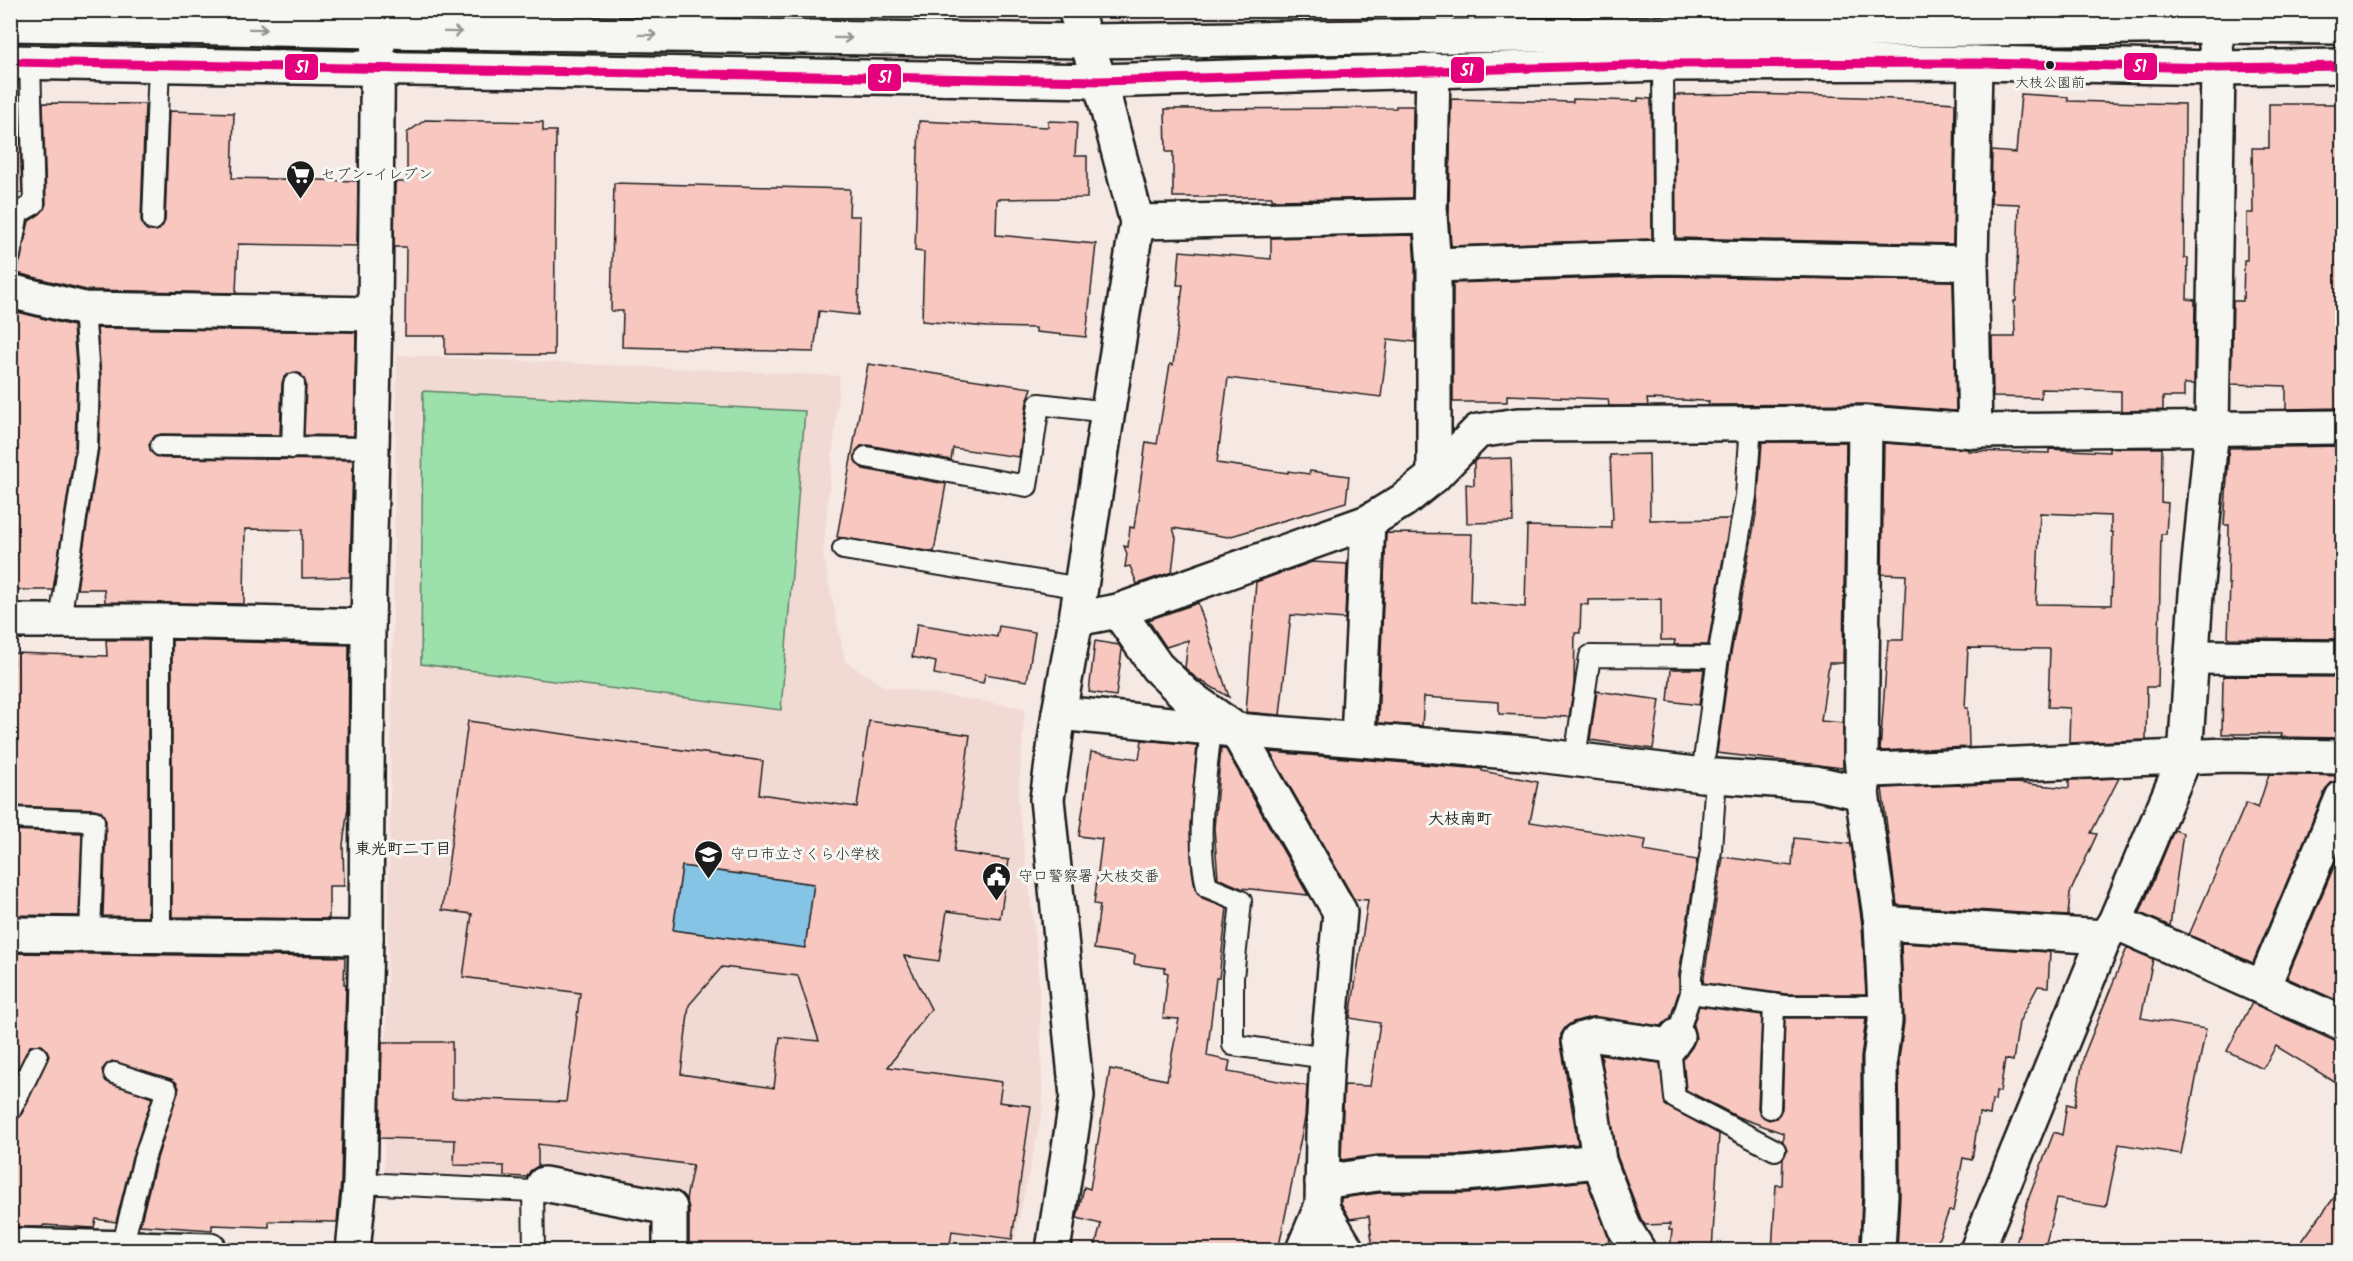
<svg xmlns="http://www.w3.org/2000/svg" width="2353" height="1261" font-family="Kalam,'Klee One',sans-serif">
	<rect width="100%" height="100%" fill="#f6e8e3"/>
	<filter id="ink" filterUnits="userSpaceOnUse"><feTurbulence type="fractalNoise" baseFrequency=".0167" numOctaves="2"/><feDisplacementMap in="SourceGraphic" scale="12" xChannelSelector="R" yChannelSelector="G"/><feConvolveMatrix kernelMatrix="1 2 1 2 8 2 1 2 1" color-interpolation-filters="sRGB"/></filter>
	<g filter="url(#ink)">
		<path fill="#f2dad4" d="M397 355 840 376 823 554 845 661 883 686 1025 708 1018 801 1038 958 1043 1108 1012 1250H681L679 1202 531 1182 384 1178Z"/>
		<path fill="#9ce0ac" stroke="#5c7e64" stroke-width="1.5" d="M423 391 805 411 781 710 421 664Z"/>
		<path fill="#86c4e6" stroke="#5c8195" stroke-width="1.5" d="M682 866 814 884 805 948 673 930Z"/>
		<g fill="#f7c7c0" stroke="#1c1c1c" stroke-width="1.5" fill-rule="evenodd">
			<path d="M1755 94 1860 97 1955 103 1953 244 1676 238 1675 95Z"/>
			<path d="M2021 94 2068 97V101L2185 104 2184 258H2188L2187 299 2195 300 2194 384H2184V397H2163V410L2121 411V391L2041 389V398L1993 397 1992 337H2015L2014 301H2016L2019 204 1991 203 1992 151 2016 153Z"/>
			<path d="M1638 98 1651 99 1652 239 1451 246 1449 215 1451 99 1573 102V99L1638 101Z"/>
			<path d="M10 102H19L22 193H10Z"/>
			<path d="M43 103 145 104 141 220 143 226 147 230H159L165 221 169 111 234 113 232 178 358 181 357 246 238 244 236 293 86 290 17 273 29 221 40 214 46 204Z"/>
			<path d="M2269 104H2343V408L2286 409V386L2231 384 2233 301H2243L2244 260H2247V213H2253L2252 148H2269Z"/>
			<path d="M1396 106H1413L1412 198 1272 200V197H1173V152H1166L1165 109 1396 108Z"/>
			<path d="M425 120 543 122V131H556L554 355 445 354V336H405L406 247H394L395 182H407V133Z"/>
			<path d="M919 121 1048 127V121L1077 122 1075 156H1087V198L997 199 996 235 1096 244 1086 337 1036 332V328L987 327 922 321 924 252 915 251Z"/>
			<path d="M614 183 850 189 849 216H860L858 315 819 311 814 352 622 347 623 311H611Z"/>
			<path d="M1413 235 1415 266V342L1388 339 1381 397 1228 378 1217 463 1288 473V471L1309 474 1310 471 1349 476 1346 502 1228 537 1173 528 1176 538 1172 572 1137 584 1130 566 1125 567 1127 554 1124 546 1128 547 1130 527 1134 528 1146 442 1157 444 1170 364 1173 365 1183 285H1177L1180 251 1271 259V238Z"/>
			<path d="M1664 276 1953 281 1956 411 1865 404 1717 405H1708L1709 401 1647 399 1648 406H1609L1608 399 1507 395V402H1453V283Z"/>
			<path d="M14 311 73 326 77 376 75 447 53 590H14V587L10 586 13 508H10V334H14Z"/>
			<path d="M97 328 356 332 354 436 304 435 306 384 301 374 294 372 284 377 282 383 280 435 161 434 155 436 149 445 151 452 161 458 353 460 350 577 302 578V530L245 529 244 604 105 602 104 589H77L99 448 101 376Z"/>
			<path d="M868 364 1032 388 1027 402 1019 457 953 448 951 460 868 445 861 446 857 450 855 460 863 469 946 484 934 552 837 537Z"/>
			<path d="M1762 442H1846L1843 663H1829L1821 721 1843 723V768L1717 753 1730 659 1757 509Z"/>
			<path d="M1884 443 1968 449V451L2049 453V449L2109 452V448H2162L2161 502 2168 503 2166 534H2161L2158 687H2147L2146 740 2069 743 2070 708 2048 707 2050 649 1968 648 1965 708H1968L1969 747 1880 751 1888 640H1903L1906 575 1882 574ZM2040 513 2111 516V532H2113L2111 605 2036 604Z"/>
			<path d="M2343 446V639L2228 638 2230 584H2228L2229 525H2224L2229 448Z"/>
			<path d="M1649 454 1650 520 1730 519 1708 645H1674L1675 640H1661V599L1588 600V605L1581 604 1580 633H1575L1574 684 1569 717 1499 714V702L1424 697 1422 726 1378 723 1386 533 1472 534 1470 602 1525 607 1527 526 1611 528V520H1613L1610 455Z"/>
			<path d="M1511 458 1513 522 1467 523 1466 484 1474 485V462L1477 459Z"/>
			<path d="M1312 562 1347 564 1345 619 1291 615 1280 715 1246 712 1256 582Z"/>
			<path d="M1198 603 1208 634 1229 697 1196 678 1185 668 1188 640 1166 647 1148 620Z"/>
			<path d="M917 624 997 637 999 626 1035 632 1027 681 985 674 983 683 934 674 936 662 912 657Z"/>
			<path d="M106 640H148V917L103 916 106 821 101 811 94 809 10 806V696H12L13 653 107 656Z"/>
			<path d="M172 640 349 645 348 807 343 845 344 886H329V919L172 917Z"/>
			<path d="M1095 641 1119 645 1122 650 1116 696 1089 692Z"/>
			<path d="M1671 669H1704L1699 705 1668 701Z"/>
			<path d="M2223 676 2343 677V738L2281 737 2282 734H2222Z"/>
			<path d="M1597 691 1660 700 1653 749 1590 740Z"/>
			<path d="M468 721 763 761 759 794 857 807 869 721 970 735 954 852 1009 860 1000 918 947 911 939 961 904 956 931 1009 888 1067 1002 1082 999 1102 1031 1106 1012 1239 952 1231 949 1251H710L689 1247V1208L686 1199 693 1165 538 1144V1166L530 1171 527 1177 504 1176V1166L454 1165 455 1140 380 1138 382 1042H452V1098L566 1102 580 993 463 977 472 914 442 910ZM682 866 814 884 805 948 673 930ZM722 967 798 976 819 1041 780 1037 774 1088 681 1074 689 1005Z"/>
			<path d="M1142 740 1197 745 1190 827 1192 869 1195 889 1202 898 1227 908 1219 978H1216L1207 1056 1230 1061 1228 1072 1307 1086 1305 1118 1278 1251H1094L1101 1224 1077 1218 1084 1187 1090 1189 1110 1069 1167 1080 1179 1019 1163 1018 1168 973 1165 972V968L1134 964 1135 955 1094 949 1100 905 1094 904 1102 839 1079 836 1091 752 1139 759Z"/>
			<path d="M1221 748H1225L1308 895 1241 888 1218 878 1214 828Z"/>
			<path d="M1270 752 1482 769V771L1538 782 1530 822 1646 840 1644 851 1697 860 1679 974V991L1670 1019 1661 1026 1591 1017 1573 1022 1566 1027 1561 1034V1044L1578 1144 1464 1155H1378L1341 1160 1344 1085 1370 1086 1380 1023 1350 1018 1368 900 1354 899Z"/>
			<path d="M2269 774 2343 776V780L2331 783 2325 791 2253 963 2189 935 2246 803 2258 808Z"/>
			<path d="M2119 778 2091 833 2097 834 2070 893 2068 916 1897 905 1882 788 2016 783 2069 788V780Z"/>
			<path d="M10 830 82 833 79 916 10 915Z"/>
			<path d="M2174 830 2183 833 2170 926 2140 913Z"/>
			<path d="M1794 838 1851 844 1862 925 1866 994H1786L1703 983 1723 857 1792 866Z"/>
			<path d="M2343 845V985L2336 1000 2287 978Z"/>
			<path d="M1901 943 2050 952 2048 987 2038 986 2019 1022 2013 1061 2005 1059 2000 1092 1996 1091 1995 1101 1992 1100 1990 1115 1979 1113 1972 1160 1963 1158 1953 1211H1949L1934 1251H1897L1900 1195 1899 1059 1904 1022Z"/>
			<path d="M2127 948 2153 959 2141 1018 2206 1029 2181 1154 2119 1144 2106 1207 2057 1199 2044 1251H2014L2029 1197 2054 1132 2062 1135 2067 1104 2075 1106 2084 1055Z"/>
			<path d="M10 953 345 957 344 984H346L341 1182 337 1222 269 1221V1227L212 1225V1230L140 1225 155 1165 179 1088 176 1082 171 1079 112 1061 106 1065 102 1070 106 1081 152 1098 132 1158 116 1222 96 1219 94 1228 44 1225 42 1227H20L10 1222V1123L21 1116 49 1056 47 1050 42 1045 30 1046 10 1083Z"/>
			<path d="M2252 1003 2343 1045V1087L2276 1046 2263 1069 2227 1051Z"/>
			<path d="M1699 1006 1762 1015 1758 1108 1760 1114 1769 1120 1776 1118 1782 1109 1785 1018H1866L1861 1058 1862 1195 1860 1251H1772L1776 1185H1782L1783 1159 1787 1150 1783 1142V1133L1738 1117 1686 1090 1683 1059 1692 1047 1696 1038 1693 1026Z"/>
			<path d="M1601 1055 1660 1063 1665 1105 1719 1134 1712 1251H1670L1672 1230H1669L1670 1224 1645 1225 1641 1219 1617 1156Z"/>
			<path d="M1587 1181 1608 1236 1610 1251H1373L1369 1216 1350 1219 1341 1203V1198L1379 1193H1467Z"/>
			<path d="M2343 1186V1251H2295L2315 1223Z"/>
		</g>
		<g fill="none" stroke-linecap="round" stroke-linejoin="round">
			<defs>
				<g id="lane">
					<path d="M1663 64 1664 257"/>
					<path d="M153 220 159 65"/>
					<path d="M10 256 18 213 34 204 30 63"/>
					<path d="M161 446 372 448"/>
					<path d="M292 448 294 384"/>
					<path d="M866 457 1027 486 1039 404 1108 412"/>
					<path d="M843 549 1081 588"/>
					<path d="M60 620 87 448 89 376 84 309"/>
					<path d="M1211 728C1206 780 1195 836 1207 887L1241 901 1233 978V1045L1327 1058"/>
					<path d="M1575 758 1590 656 1718 657"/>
					<path d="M1702 775 1718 657 1746 496 1751 424"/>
					<path d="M10 818 94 821 90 935"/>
					<path d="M160 934V621"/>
					<path d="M1691 993 1785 1006H1885"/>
					<path d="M1677 1036 1691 993V976L1711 850 1716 776"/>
					<path d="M1670 1046 1675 1098 1775 1150"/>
					<path d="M114 1073 167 1090 143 1162 122 1248"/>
					<path d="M1770 1108 1774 1004"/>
					<path d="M10 1111 37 1056"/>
					<path d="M360 1183 533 1191 544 1184"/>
					<path d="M533 1191 534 1250"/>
				</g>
				<g id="street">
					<path d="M1975 63 1971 263 1975 431"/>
					<path d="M1433 70 1430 216 1434 265V476"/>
					<path d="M1137 222 1430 216"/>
					<path d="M1434 265 1664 257 1971 263"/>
					<path d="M10 291 84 309 375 314"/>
					<path d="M1865 423 1861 758 1864 779 1862 793 1881 923 1885 1006V1022L1880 1058 1881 1195 1878 1250"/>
					<path d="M1118 611 1157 667 1185 694 1236 730 1340 912 1327 1058 1323 1134 1322 1205 1323 1210 1347 1250"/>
					<path d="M1076 619 1118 611 1368 522 1404 500 1434 476 1478 431 1518 425 1865 423 1975 431 2342 427"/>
					<path d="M10 621H160L368 626"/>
					<path d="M2192 657 2342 658"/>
					<path d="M1059 713 1211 728 1523 753 1702 775 1816 783 1862 793"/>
					<path d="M1358 739 1368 522"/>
					<path d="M1862 768 1873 770 2228 755 2342 757"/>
					<path d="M2115 922 2342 1023"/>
					<path d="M1881 923 2105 937"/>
					<path d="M10 934 366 938"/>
					<path d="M2263 987 2342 798"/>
					<path d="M1322 1182 1378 1174H1465L1599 1161"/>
					<path d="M544 1184 670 1208V1250"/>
					<path d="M10 1245 210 1250"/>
					<path d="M353 1250 360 1183 366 938 368 626 375 314 378 10"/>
					<path d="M1303 1250 1322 1205"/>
					<path d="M1638 1250 1624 1227 1599 1161 1591 1103 1579 1040 1596 1035 1670 1046 1677 1036"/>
					<path d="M1977 1250 2105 937 2115 922 2185 757 2196 594 2212 428 2218 68 2213 10"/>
				</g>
				<g id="secondary">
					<path d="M10 24 377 31 1084 41 2213 26 2342 27"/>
					<path d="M10 62 1100 81 1663 64 1975 63 2218 68 2342 66"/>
					<path d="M1053 1250 1077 1096 1047 799 1059 713 1076 619 1137 222 1100 81 1075 10"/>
				</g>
			</defs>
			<use href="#lane" stroke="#1c1c1c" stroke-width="24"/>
			<use href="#street" stroke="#1c1c1c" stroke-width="38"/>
			<use href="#secondary" stroke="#1c1c1c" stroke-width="38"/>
			<use href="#lane" stroke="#f6f6f2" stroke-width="20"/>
			<use href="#street" stroke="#f6f6f2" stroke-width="33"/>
			<use href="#secondary" stroke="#f6f6f2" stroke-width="33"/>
			<defs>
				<path id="bus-1" d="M10 62 1100 81 1663 64 1975 63 2218 68 2342 66"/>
			</defs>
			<use href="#bus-1" stroke="#f6f6f2" stroke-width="14"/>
			<use href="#bus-1" stroke="#e5007d" stroke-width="9"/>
		</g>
		<defs><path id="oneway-shaft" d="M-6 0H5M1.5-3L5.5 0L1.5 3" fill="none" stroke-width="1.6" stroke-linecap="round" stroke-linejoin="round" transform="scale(1.5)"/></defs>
		<g stroke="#949492">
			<use href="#oneway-shaft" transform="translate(258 29) rotate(1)"/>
			<use href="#oneway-shaft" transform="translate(453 32) rotate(1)"/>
			<use href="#oneway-shaft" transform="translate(648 35) rotate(1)"/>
			<use href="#oneway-shaft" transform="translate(843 38) rotate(1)"/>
		</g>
	</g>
	<defs>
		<symbol id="supermarket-pin" viewBox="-11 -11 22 30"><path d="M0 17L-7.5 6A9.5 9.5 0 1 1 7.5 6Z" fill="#1c1c1c" stroke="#f6f6f2"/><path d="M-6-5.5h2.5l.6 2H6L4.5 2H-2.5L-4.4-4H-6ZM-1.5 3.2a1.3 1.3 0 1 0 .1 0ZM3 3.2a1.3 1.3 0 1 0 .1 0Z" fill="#fff"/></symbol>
		<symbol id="school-pin" viewBox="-11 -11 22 30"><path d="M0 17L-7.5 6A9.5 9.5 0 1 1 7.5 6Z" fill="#1c1c1c" stroke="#f6f6f2"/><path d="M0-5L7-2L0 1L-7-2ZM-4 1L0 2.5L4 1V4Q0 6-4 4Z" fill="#fff"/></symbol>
		<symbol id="civic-pin" viewBox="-11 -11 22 30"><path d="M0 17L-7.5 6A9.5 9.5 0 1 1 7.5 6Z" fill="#1c1c1c" stroke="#f6f6f2"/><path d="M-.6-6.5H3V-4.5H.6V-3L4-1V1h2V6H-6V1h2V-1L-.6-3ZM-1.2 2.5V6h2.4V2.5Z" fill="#fff"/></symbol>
	</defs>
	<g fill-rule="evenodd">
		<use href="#supermarket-pin" x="284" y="158" width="33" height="45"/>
		<use href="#school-pin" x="692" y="838" width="33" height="45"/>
		<use href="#civic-pin" x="980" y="860" width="33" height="45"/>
	</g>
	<circle fill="#1c1c1c" stroke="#f6f6f2" stroke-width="2" cx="2050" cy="65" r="5"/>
	<g text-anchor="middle" stroke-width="6" stroke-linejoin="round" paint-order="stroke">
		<g font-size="14" fill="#1c1c1c" stroke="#f6f6f2">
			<text x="2050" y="87">大枝公園前</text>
		</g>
		<g font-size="15" fill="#1c1c1c" stroke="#f6f6f2" text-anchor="start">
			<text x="321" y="179">セブン-イレブン</text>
			<text x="730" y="859">守口市立さくら小学校</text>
			<text x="1018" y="881">守口警察署 大枝交番</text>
		</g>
		<g font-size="16" font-weight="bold" fill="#1c1c1c" stroke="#f6f6f2">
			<text x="1460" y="824">大枝南町</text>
			<text x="403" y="854">東光町二丁目</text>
		</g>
	</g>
	<g stroke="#f6f6f2" stroke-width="2">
		<rect x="2123" y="52" width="35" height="29" rx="6" fill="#e5007d"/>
		<rect x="284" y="53" width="35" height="28" rx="6" fill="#e5007d"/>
		<rect x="1450" y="56" width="35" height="28" rx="6" fill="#e5007d"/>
		<rect x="867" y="63" width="35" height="29" rx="6" fill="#e5007d"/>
	</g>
	<g font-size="16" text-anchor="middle" font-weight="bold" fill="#fff">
		<text x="2140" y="72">51</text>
		<text x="302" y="73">51</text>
		<text x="1467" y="76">51</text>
		<text x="885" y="83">51</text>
	</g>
	<rect width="2353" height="1261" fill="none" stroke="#f6f6f2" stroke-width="36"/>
	<rect x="18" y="18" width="2317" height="1225" fill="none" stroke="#1c1c1c" stroke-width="2" filter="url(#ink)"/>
</svg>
